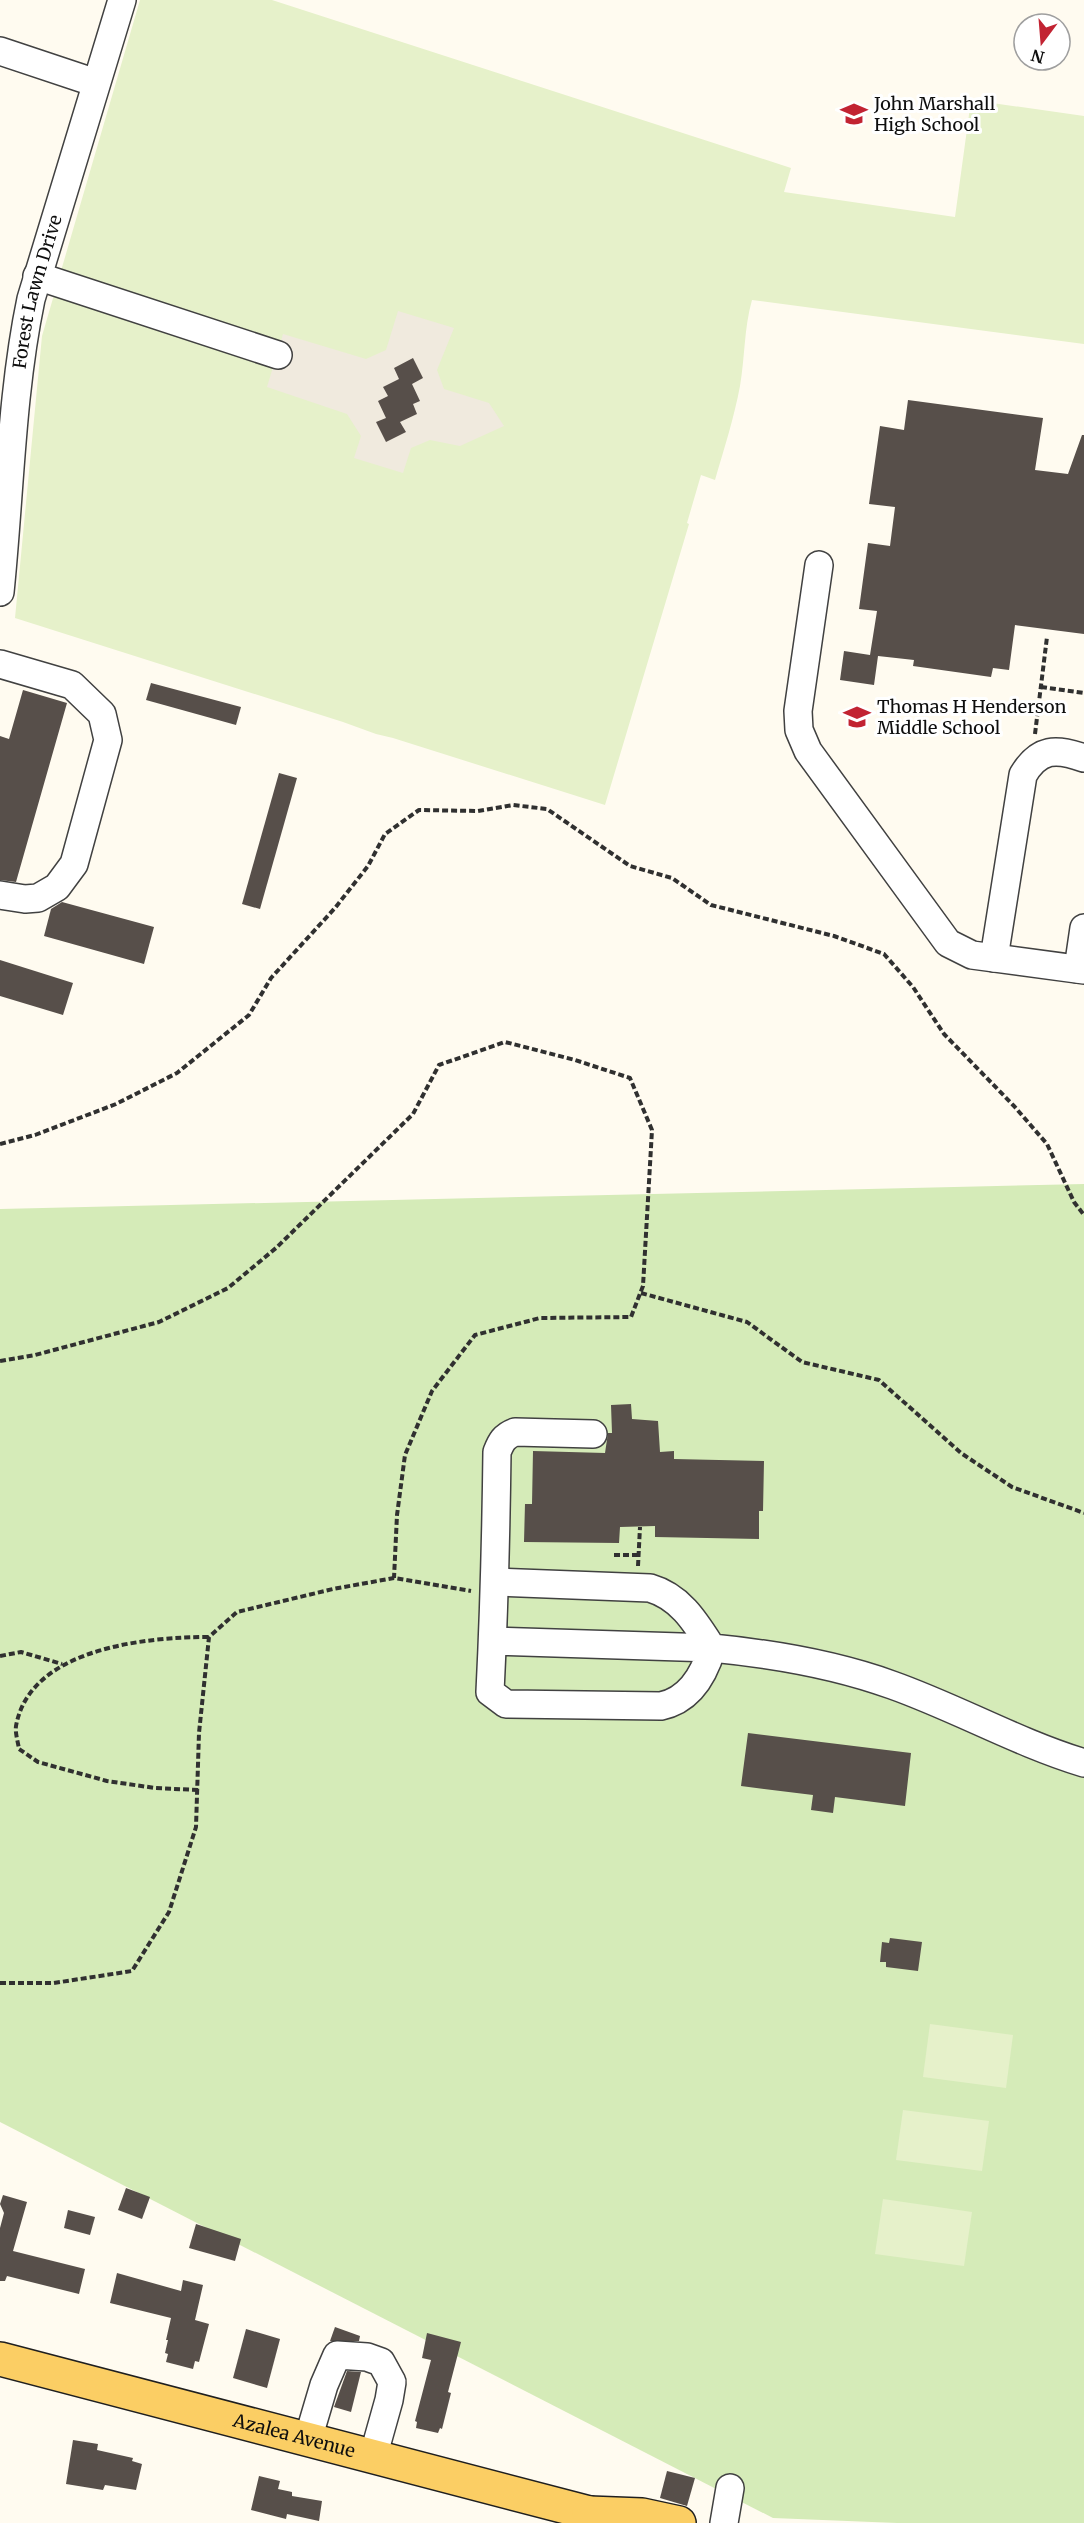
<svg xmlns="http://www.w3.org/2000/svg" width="1084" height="2523" font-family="Merriweather,serif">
	<rect width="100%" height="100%" fill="#fffbf0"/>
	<path fill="#d5ebb8" d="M1084 1184V2523H897L773 2518 0 2122V1209Z"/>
	<g fill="#e6f1ca">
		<path d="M140 0H272L791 168 784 192 955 217 971 100 1084 116V344L752 300C744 328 745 357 740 386 734 418 724 449 715 480L701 475 687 523 689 524 605 805 393 738 376 734 343 722 15 618 42 336Z"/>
		<path d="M930 2024 1013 2035 1006 2088 923 2077Z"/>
		<path d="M903 2110 989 2121 982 2171 896 2160Z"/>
		<path d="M883 2199 972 2212 964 2266 875 2254Z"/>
	</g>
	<path fill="#f0eade" d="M398 311 454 328 437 370 444 389 489 403 504 426 460 446 430 440 411 448 403 473 354 458 361 436 347 414 267 387 283 334 366 359 386 350Z"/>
	<g fill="#574f4a">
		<path d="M413 358 423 378 412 384 420 401 413 404 417 414 400 422 406 432 386 442 376 422 386 418 378 401 388 396 383 387 399 379 394 368Z"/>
		<path d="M908 400 1043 418 1035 470 1068 474 1082 435H1084V634L1015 625 1009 670 993 668 991 677 913 666 914 660 878 656 874 685 840 680 844 651 870 655 877 611 859 609 868 543 890 546 895 507 869 504 880 426 904 430Z"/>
		<path d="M151 683 241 707 236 725 146 700Z"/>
		<path d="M23 690 67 703 16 882 0 880V736L9 739Z"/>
		<path d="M279 773 297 778 260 909 242 904Z"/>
		<path d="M62 902 154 927 144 964 44 936 51 909Z"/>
		<path d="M0 960 73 983 63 1015 0 996Z"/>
		<path d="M631 1404 632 1419 658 1421 660 1452 674 1451V1459L764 1461 763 1511H759V1539L655 1537V1526L620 1527 619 1543 524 1542 525 1504H532L533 1451 605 1453 608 1433H612L611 1405Z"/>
		<path d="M748 1733 911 1753 905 1806 835 1797 833 1813 811 1810 813 1795 741 1786Z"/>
		<path d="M890 1938 922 1942 918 1971 886 1967V1962H880L882 1942 889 1943Z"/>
		<path d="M126 2188 150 2197 142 2219 118 2210Z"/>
		<path d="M3 2195 27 2202 13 2251 85 2269 79 2294 7 2276 5 2281H0V2228L4 2213 0 2204Z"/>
		<path d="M68 2210 95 2217 90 2235 64 2228Z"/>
		<path d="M196 2224 241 2239 235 2261 189 2248Z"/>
		<path d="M117 2273 181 2291 183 2280 203 2285 195 2320 209 2324 199 2362 195 2361 193 2369 166 2362 168 2354 165 2353 168 2340H166L171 2318 110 2303Z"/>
		<path d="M335 2327 360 2336 359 2341H330Z"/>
		<path d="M246 2329 280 2339 267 2388 233 2378Z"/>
		<path d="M427 2333 461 2342 448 2392 451 2393 442 2429 440 2428 438 2433 416 2428 417 2422 415 2421 431 2360 422 2358Z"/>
		<path d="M347 2371 361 2372 351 2412 334 2407Z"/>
		<path d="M73 2440 98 2444 97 2450 133 2458 132 2461 142 2464 136 2490 105 2485 103 2490 66 2484Z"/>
		<path d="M667 2471 695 2478 687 2506 660 2498Z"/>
		<path d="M259 2476 280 2481 278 2489 292 2492V2496L322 2501 319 2521 287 2514 286 2519 251 2510Z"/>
	</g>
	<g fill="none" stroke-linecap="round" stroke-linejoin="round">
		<defs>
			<g id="minor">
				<path d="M0 51 96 83"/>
				<path d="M37 276 278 355"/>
				<path d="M819 565 798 711 799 730 808 751 948 943 972 955 1084 970"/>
				<path id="s1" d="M0 592C10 495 11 395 31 299L122 0"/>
				<path d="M0 664 72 685 102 714 108 740 74 864 57 887 38 898 25 899 0 895"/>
				<path d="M994 958 1023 775C1039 748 1056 748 1084 758"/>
				<path d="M1078 969 1084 928"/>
				<path d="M496 1582 650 1588C681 1597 696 1623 712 1648 774 1654 834 1664 892 1685 957 1708 1018 1743 1084 1763"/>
				<path d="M493 1641 712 1648C704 1675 690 1700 661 1706L506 1704 490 1692C494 1612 496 1532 497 1452 501 1442 504 1436 515 1432L593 1434"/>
				<path d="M308 2439 324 2385 337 2355 367 2357 381 2362 392 2382 389 2400 373 2457"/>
				<path d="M724 2523 730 2488"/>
			</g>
			<g id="major">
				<path id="s2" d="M0 2359 589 2513 609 2523"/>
				<path d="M589 2513 642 2515 679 2523"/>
			</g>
		</defs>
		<use href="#minor" stroke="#414141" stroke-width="30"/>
		<use href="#major" stroke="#1f1f1f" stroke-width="36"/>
		<g stroke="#303030" stroke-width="4" stroke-dasharray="6 3" stroke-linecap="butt">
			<path d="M1041 687 1084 693"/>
			<path d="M1035 734 1047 637"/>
			<path d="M0 1144 35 1135 116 1104 177 1073 249 1015 271 978 335 908 368 866 385 834 419 810 478 811 513 805 547 809 630 866 672 878 711 905 834 936 884 954 913 987 944 1034 1014 1106 1047 1144 1074 1202 1084 1215"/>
			<path d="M641 1293 747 1322 802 1362 879 1380 961 1453 1012 1487 1084 1513"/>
			<path d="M0 1361 35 1355 159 1322 228 1288 276 1248 413 1114 439 1065 505 1042 575 1060 630 1078 652 1130 643 1286 631 1317 540 1318 475 1335 432 1391 405 1455 397 1515 394 1578"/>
			<path d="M614 1555H639"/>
			<path d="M638 1566 640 1527"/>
			<path d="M0 1656 21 1652 62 1664"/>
			<path d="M198 1790 155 1788 107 1781 38 1762 19 1749C18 1742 15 1733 16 1726 30 1648 146 1637 209 1637"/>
			<path d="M0 1983H54L132 1971 169 1912 196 1827 199 1733 209 1637 237 1612 333 1589 394 1578 471 1591"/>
		</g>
		<use href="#minor" stroke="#fff" stroke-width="27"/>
		<use href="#major" stroke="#fbce64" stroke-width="33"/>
	</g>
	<defs>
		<symbol id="school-bare" viewBox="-9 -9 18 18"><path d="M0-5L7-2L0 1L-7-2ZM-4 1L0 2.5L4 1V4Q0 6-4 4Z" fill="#c22332" stroke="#fff" stroke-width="2.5" paint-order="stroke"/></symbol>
	</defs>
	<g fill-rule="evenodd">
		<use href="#school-bare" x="835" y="95" width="38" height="38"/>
		<use href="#school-bare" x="838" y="698" width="38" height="38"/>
	</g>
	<g text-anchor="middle" stroke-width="6" stroke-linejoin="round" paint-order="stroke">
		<g font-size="18" fill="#0e0e0e" stroke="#fff" text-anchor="start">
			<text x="874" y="110">John Marshall<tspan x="874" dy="21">High School</tspan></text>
			<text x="877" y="713">Thomas H Henderson<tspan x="877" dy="21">Middle School</tspan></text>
		</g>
		<g font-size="18" fill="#0e0e0e" stroke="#fff">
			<text dy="6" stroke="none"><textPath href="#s1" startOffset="303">Forest Lawn Drive</textPath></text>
			<text dy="6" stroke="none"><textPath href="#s2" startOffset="304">Azalea Avenue</textPath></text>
		</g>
	</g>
	<g transform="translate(1042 42) rotate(196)"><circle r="28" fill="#ffffff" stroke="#9f9f9f" stroke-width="1.5"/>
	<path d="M0-4.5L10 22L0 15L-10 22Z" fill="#c22332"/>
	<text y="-9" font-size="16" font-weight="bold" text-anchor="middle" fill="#0e0e0e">N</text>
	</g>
</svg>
